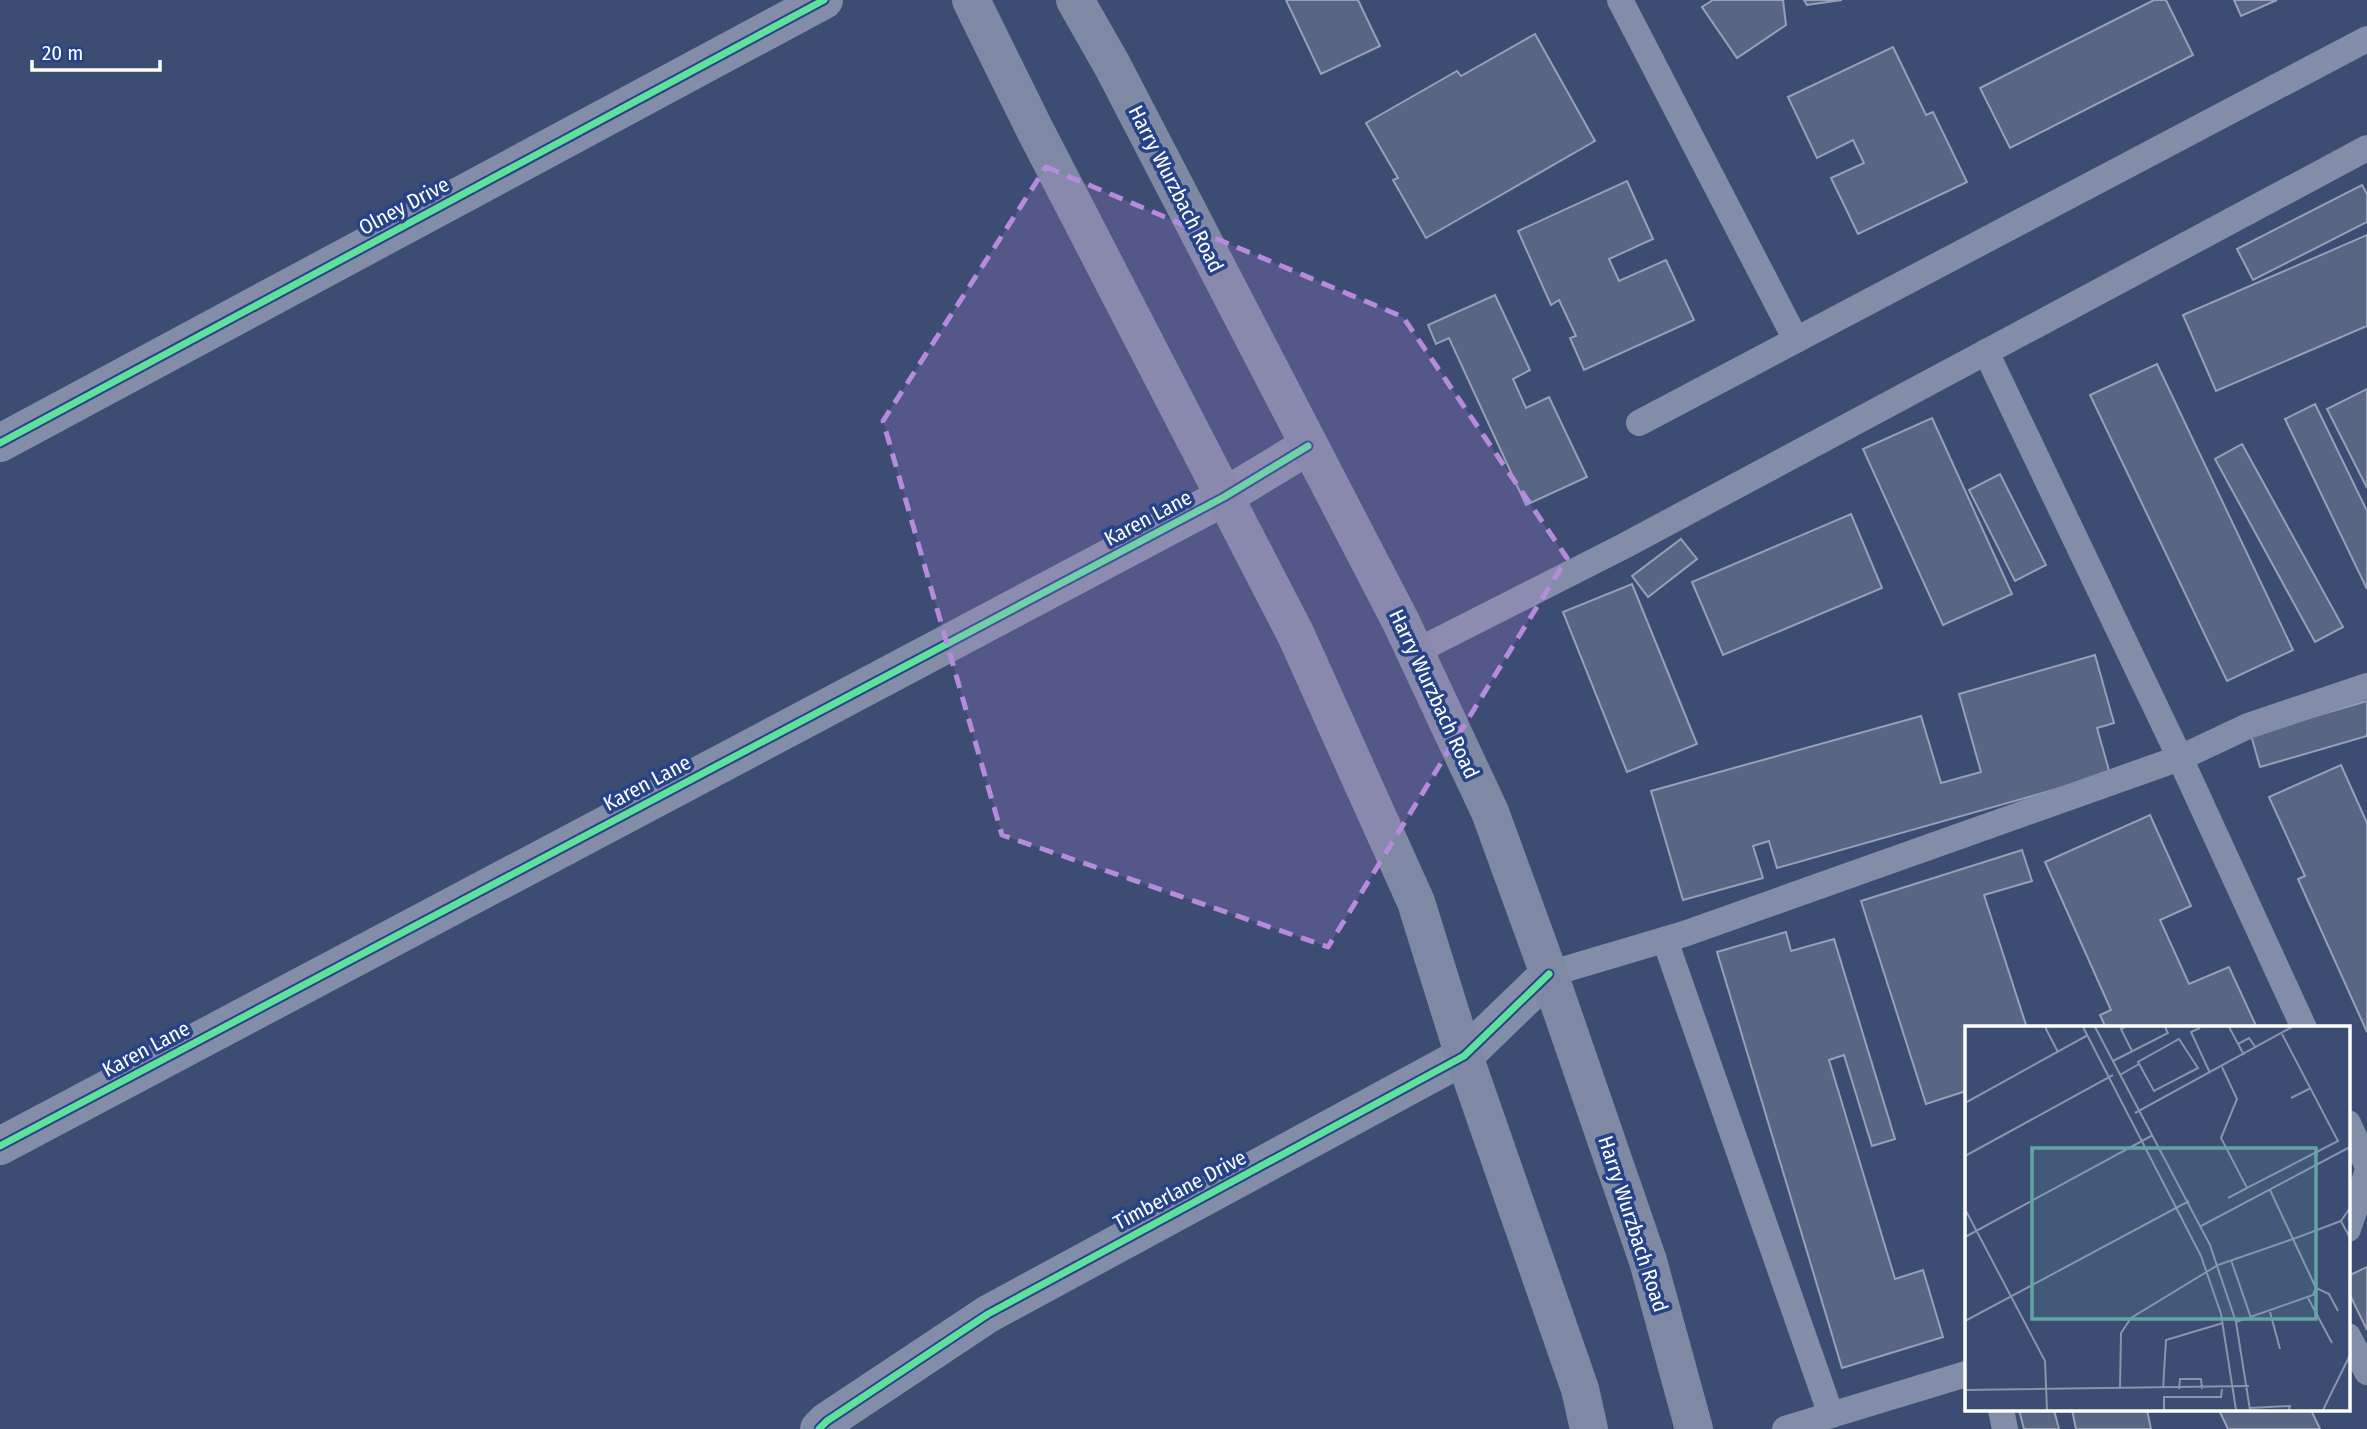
<svg xmlns="http://www.w3.org/2000/svg" width="2367" height="1429" font-family="'Fira Sans Condensed',sans-serif">
	<rect width="100%" height="100%" fill="#3c4c73"/>
	<g fill="#586583" stroke="#97a0b6" stroke-width="2">
		<path d="M1286 0H1358L1380 46 1321 74Z"/>
		<path d="M1713 0H1783L1786 25 1737 58 1702 7Z"/>
		<path d="M1804 0H1842L1807 5Z"/>
		<path d="M2154 0H2166L2193 55 2010 148 1980 88Z"/>
		<path d="M2234 0H2277L2241 16Z"/>
		<path d="M1535 34 1595 141 1426 238 1393 180 1398 178 1366 123 1457 71 1461 76Z"/>
		<path d="M1893 47 1926 115 1933 112 1967 182 1858 234 1831 178 1864 163 1853 140 1817 158 1788 97Z"/>
		<path d="M1627 181 1653 239 1609 259 1619 281 1666 260 1694 320 1584 370 1570 338 1576 336 1559 300 1551 305 1518 231Z"/>
		<path d="M2362 185 2367 194V222L2253 280 2237 249Z"/>
		<path d="M2367 235V326L2216 391 2183 315Z"/>
		<path d="M1495 295 1530 370 1513 379 1526 408 1549 397 1587 477 1526 505 1449 338 1436 344 1428 325Z"/>
		<path d="M2157 364 2293 650 2227 681 2090 395Z"/>
		<path d="M2367 389V488L2327 409Z"/>
		<path d="M2315 404 2367 511V589L2285 419Z"/>
		<path d="M1932 418 2012 594 1943 625 1863 449Z"/>
		<path d="M2242 444 2343 627 2315 642 2215 459Z"/>
		<path d="M2000 474 2046 565 2015 581 1969 490Z"/>
		<path d="M1851 514 1882 588 1723 655 1692 582Z"/>
		<path d="M1681 539 1697 559 1648 597 1632 576Z"/>
		<path d="M1632 584 1697 744 1627 772 1563 612Z"/>
		<path d="M2095 655 2114 723 2097 728 2110 774 1777 868 1769 841 1753 846 1763 878 1683 900 1651 791 1921 716 1941 783 1981 772 1959 694Z"/>
		<path d="M2367 701V736L2260 767 2251 735Z"/>
		<path d="M2341 765 2367 823V1032L2298 879 2305 876 2269 797Z"/>
		<path d="M2150 815 2191 906 2160 920 2189 984 2229 967 2257 1028H2106L2100 1015 2111 1010 2045 862Z"/>
		<path d="M2022 850 2032 881 1984 895 2027 1028H1966V1091L1926 1104 1861 901Z"/>
		<path d="M1786 932 1791 951 1834 939 1895 1139 1872 1146 1844 1055 1829 1060 1895 1279 1923 1270 1943 1337 1842 1368 1717 952Z"/>
		<path d="M2367 1267V1330L2348 1291V1276Z"/>
		<path d="M2019 1410H2054L2059 1429H2024Z"/>
		<path d="M2072 1410H2147L2151 1429H2076Z"/>
		<path d="M2219 1410H2311L2320 1429H2228Z"/>
	</g>
	<g fill="none" stroke-linecap="round" stroke-linejoin="round">
		<g stroke="#838da7" stroke-width="26">
			<path d="M1620 0 1796 340 2367 39"/>
			<path d="M1639 423 1796 340"/>
			<path d="M1415 652 1624 546 2367 148"/>
			<path d="M1665 940 1831 1415"/>
			<path d="M1549 974 1684 934 2180 758 1986 352"/>
			<path d="M2304 1028 2180 758 2248 726 2367 686"/>
			<path d="M2348 1123 2367 1165"/>
			<path d="M2348 1229 2367 1173"/>
			<path d="M2348 1336 2367 1372"/>
			<path d="M2001 1410 2005 1429"/>
			<path d="M1785 1429 1966 1374"/>
		</g>
		<g stroke="#838da7" stroke-width="38">
			<path d="M0 443 824 0"/>
			<path d="M0 1146 1224 497 1308 446"/>
			<path d="M819 1429 827 1421 988 1314 1464 1056 1549 974"/>
		</g>
		<g stroke="#7f89a3" stroke-width="38">
			<path d="M971 0 1034 128 1296 635 1416 902 1464 1056 1580 1389 1589 1429"/>
			<path d="M1075 0 1112 65 1401 622 1490 812 1549 974 1648 1261 1694 1429"/>
		</g>
		<defs>
			<g id="cycleway">
				<path d="M0 443 824 0"/>
				<path d="M0 1146 1224 497 1308 446"/>
				<path d="M819 1429 827 1421 988 1314 1464 1056 1549 974"/>
			</g>
		</defs>
		<use href="#cycleway" stroke="#264389" stroke-width="11"/>
		<use href="#cycleway" stroke="#60e19b" stroke-width="7"/>
	</g>
	<path fill="#b68bdc" fill-opacity="0.2" stroke="#b68bdc" stroke-width="5" stroke-dasharray="14 9" stroke-linejoin="round" d="M1046 167 1403 317 1567 558 1328 947 1002 835 883 421Z"/>
	<g text-anchor="middle" stroke-width="7" stroke-linejoin="round" paint-order="stroke">
		<g font-size="21" fill="#fff" stroke="#264389">
			<text transform="translate(1176 189) rotate(63)" y="7">Harry Wurzbach Road</text>
			<text transform="translate(404 206) rotate(-28)" y="7">Olney Drive</text>
			<text transform="translate(1148 518) rotate(-28)" y="7">Karen Lane</text>
			<text transform="translate(1434 694) rotate(65)" y="7">Harry Wurzbach Road</text>
			<text transform="translate(647 783) rotate(-28)" y="7">Karen Lane</text>
			<text transform="translate(146 1049) rotate(-28)" y="7">Karen Lane</text>
			<text transform="translate(1180 1190) rotate(-28)" y="7">Timberlane Drive</text>
			<text transform="translate(1633 1224) rotate(72)" y="7">Harry Wurzbach Road</text>
		</g>
	</g>
	<g transform="translate(1965 1026)">
		<rect width="385" height="385" fill="#3c4c73"/>
		<path fill="none" stroke="#8a94ab" stroke-width="2" d="M80 1 93 26M118 1 236 230 256 288 271 384M130 1 245 219 271 296 285 384M160 1 156 3 167 25M264 1 279 29M235 2 226 6 245 47M214 13 233 42 189 65 173 36ZM273 18 284 12 291 22M148 35 203 7 200 1M257 41 272 73 256 112 282 162 373 115 317 8M155 49 174 38M326 72 346 62M0 77 123 9M170 87 327 1M0 130 148 49M263 172 282 162M385 182 376 195 385 212M0 183 80 335 82 384M236 200 385 121M0 211 188 109M266 234 286 292M343 272 367 317M373 285 364 268 351 262 328 213 376 195M305 286 315 323M0 295 224 175M271 296 348 269 351 262M155 363 156 307 166 292 253 239 328 213 305 164M198 363 201 314 258 297M214 363 215 353H236L237 363M0 364 284 360M285 382 325 380 324 384M199 384V371H256L257 363M358 384 385 329"/>
		<path fill="#63a6a1" fill-opacity="0.15" stroke="#63a6a1" stroke-width="3.5" d="M67 122H351V293H67Z"/>
		<rect width="385" height="385" fill="none" stroke="#fff" stroke-width="3.5"/>
	</g>
	<path d="M32 60v10h128v-10" fill="none" stroke="#ffffff" stroke-width="3.5"/>
	<text x="42" y="60" font-size="21" fill="#ffffff" stroke="#264389" stroke-width="5" paint-order="stroke">20 m</text>
</svg>
